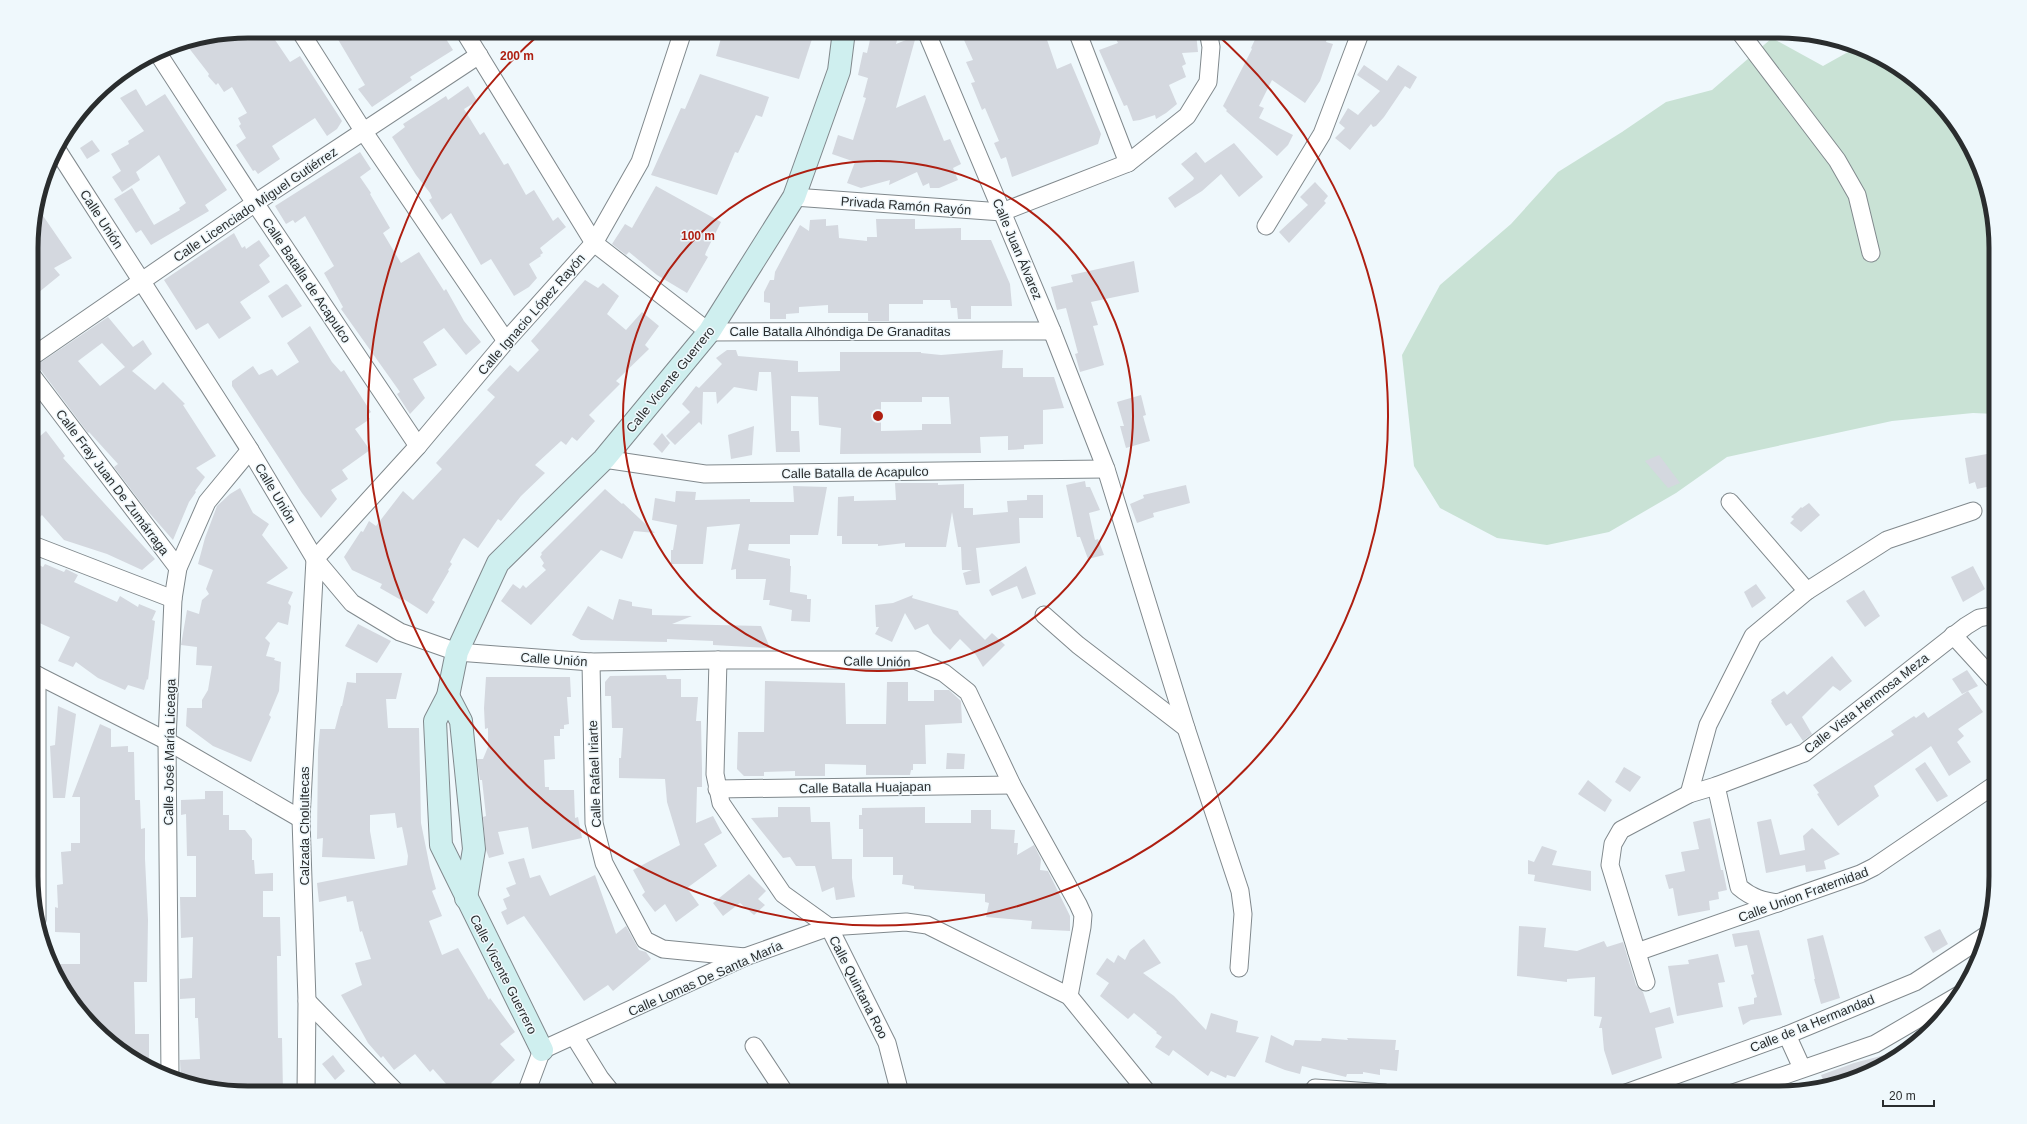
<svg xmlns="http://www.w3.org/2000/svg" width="2027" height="1124" font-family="Arial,sans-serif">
	<rect width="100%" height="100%" fill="#eff8fc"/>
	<path fill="#c9e2d5" d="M1772 38 1823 66 1857 47 1887 60 1932 94 1960 127 1985 178 1996 233V414L1973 413 1892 421 1727 457 1676 493 1609 532 1547 545 1497 538 1440 508 1414 466 1402 355 1440 285 1511 224 1558 172 1622 132 1666 102 1712 90Z"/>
	<g fill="#d4d8df" fill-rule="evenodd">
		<path d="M248 31H269L290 62 300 56 342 121 337 129 327 136 315 118 272 146 280 159 258 174 255 170 253 171 236 145 246 138 239 126 241 124 238 118 247 113 232 87 224 92 218 83 216 85 208 76 209 74 185 43Z"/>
		<path d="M333 31H441L453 50 410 77 412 80 372 107 358 89 365 85Z"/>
		<path d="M723 31H779L812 39 799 79 716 56Z"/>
		<path d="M872 31 898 36 896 44 916 36 896 108 925 95 944 141 950 139 961 164 953 168 958 180 939 188H930L929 183 923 186 917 172 889 185 890 180 861 188 847 183 855 162 832 154 838 135 853 140 866 98 863 97 868 78 858 75 863 52 867 53Z"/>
		<path d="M960 31H1044L1057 69 1071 63 1101 134 1098 144 1012 177 1006 157 1001 159 994 143 999 141 985 108 982 110 971 83 975 82 966 62 973 60Z"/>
		<path d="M1112 31H1150L1151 34 1192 31 1193 33H1196L1198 52 1182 53 1186 64 1182 66 1186 77 1169 85 1177 104 1166 113 1156 119 1155 115 1140 120 1133 121 1127 105 1124 106 1099 50 1118 43Z"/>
		<path d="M1259 31H1329L1326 42 1333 44 1320 81 1305 103 1272 80 1259 106 1264 108 1259 118 1293 135 1288 145 1277 156 1226 111 1227 110 1223 106 1252 49 1251 48Z"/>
		<path d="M1364 65 1387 81 1398 65 1417 77 1410 89 1405 86 1384 117 1376 126 1373 127 1371 124 1350 150 1335 138 1345 128 1339 123 1348 108 1358 115 1380 91 1357 75Z"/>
		<path d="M700 74 769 97 762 117 756 115 738 153 735 152 717 195 651 175 681 108 685 109Z"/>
		<path d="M468 86 477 101 464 109 480 135 484 132 504 165 508 163 526 195 534 190 553 221 558 217 566 227 540 248 543 253 540 255 541 256 529 264 537 278 529 287 514 296 491 259 481 265 451 213 442 220 429 200 432 198 430 193 416 175 392 137 405 127 403 124 446 96 448 100Z"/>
		<path d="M136 89 146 106 165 94 227 190 205 205 209 211 151 245 141 230 136 233 114 199 132 188 154 225 180 210 179 208 186 203 159 155 136 172 140 180 122 192 112 177 121 171 111 154 129 144 128 141 144 131 120 98Z"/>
		<path d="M92 140 100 151 87 159 80 148Z"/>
		<path d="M1234 143 1263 177 1239 197 1221 174 1202 191 1175 208 1168 198 1193 180 1194 178 1181 164 1196 152 1205 163Z"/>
		<path d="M360 152 371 169 360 177 371 193 370 194 390 228 383 233 401 263 419 252 444 291 446 289 464 321 481 342 466 355 444 328 423 342 437 365 413 379 425 398 410 414 397 394 400 392 341 309 343 307 324 273 334 266 305 216 295 223 293 220 286 224 275 206Z"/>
		<path d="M1315 182 1328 196 1324 201 1326 203 1289 243 1279 232 1308 205 1300 197Z"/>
		<path d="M656 186 721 222 706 252 705 255 708 257 687 293 657 275 629 252 626 255 612 244 625 224 632 228Z"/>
		<path d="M37 207 72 258 54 268 60 275 33 297V220Z"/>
		<path d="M826 219V226L838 225 839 238 867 241V237H877L876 219H915V229L961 228V240H991L1010 284 1012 306H971V319H958L957 308H951L950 300H923V304H889V321H868V313H828V305L799 307V313L786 314V319H770V303L764 302V292L770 280H774L775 272 800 225 809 231 810 220Z"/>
		<path d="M234 233 242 248 245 246 246 249 259 240 270 256 259 265 270 282 240 302 251 318 219 339 208 323 196 330 164 280Z"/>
		<path d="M1134 261 1139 292 1091 302 1098 325 1093 326 1104 365 1080 372 1075 354 1078 353 1066 308 1057 310 1051 287 1073 282 1071 275Z"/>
		<path d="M585 280 598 288 603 283 619 296 607 314 626 330 642 312 659 326 645 345 649 349 616 381 620 384 589 415 595 421 577 441 572 437 566 445 561 441 535 465 545 473 521 496 501 521 498 519 478 548 464 538 462 540 450 562 452 564 448 570 449 571 432 600 435 602 427 614 402 598 401 600 380 588 382 584 352 570 344 557 361 531 363 532 369 521 376 526 403 491 413 500 442 469 436 463 495 397 487 390 510 365 518 372 539 350 531 341Z"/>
		<path d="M286 284 288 285 302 306 282 318 268 296Z"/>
		<path d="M108 317 133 347 143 340 152 354 132 371 155 390 163 382 185 404 183 405 216 456 196 468 205 477 195 491 196 492 189 502 173 540 145 508 114 467 118 464 89 432 88 433 37 365ZM102 343 125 367 100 386 78 361Z"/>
		<path d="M310 326 332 362 341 372 344 370 371 412 367 415 370 419 355 429 370 450 342 470 348 479 331 490 337 499 321 518 302 493 232 386V381L253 366 259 375 272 369 277 376 299 362 287 343Z"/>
		<path d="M727 350H736L738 356 798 361V372L840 371V352H921V353L941 355 1003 350 1002 368H1023V377H1054L1064 408 1043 410V444L1024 445V449L1008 450V436L980 437 981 453 840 454 841 428 819 425 818 397 791 396V431H799L800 452H776L771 372H759L757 391 734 387 717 404 716 392H703L702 425 699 422 675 445 666 436 690 412 682 404 696 386 699 388 722 364 716 358ZM922 397H949L951 424H922V430L881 431V402H922Z"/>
		<path d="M1141 395 1146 415 1143 416 1150 441 1126 448 1120 426H1124L1117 402Z"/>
		<path d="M754 426 752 455 731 459 728 435Z"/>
		<path d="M46 431 65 456 63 458 155 559 142 570 107 554 64 540 42 515 33 523V442Z"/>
		<path d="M662 433 670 443 662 453 653 444Z"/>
		<path d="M1987 454 1996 485 1977 489 1975 482 1969 484 1965 458Z"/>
		<path d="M1659 455 1680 483 1668 488 1645 461Z"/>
		<path d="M1085 481 1086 487H1090L1100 510 1089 513 1095 540 1098 539 1104 555 1088 559 1080 537H1077L1066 485Z"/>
		<path d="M895 483H938V485L964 484V508H973V515L1008 512 1007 501 1027 500V495H1043V518H1019L1020 543 976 548 980 583 966 585 963 573 972 570H962L961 547H958L952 512 946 547H905V543L878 546V544H842V536H837L838 497 854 496V501L896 500Z"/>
		<path d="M1186 485 1190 503 1153 513 1154 517 1137 523 1130 504 1144 498 1143 495Z"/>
		<path d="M793 486 827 487 818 535H790V544H749L748 550 790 559V566H791L790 592 807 595V599H811L810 622 791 621 792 610 769 605 770 600H763L766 579H736V569L731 570 740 524 707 527 703 564H671V550H673L677 525 652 520 655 498 675 502 676 491 696 492 695 500 750 499V502H794Z"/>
		<path d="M240 488 253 513 269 524 262 535 288 568 266 583 293 592 288 603 291 606 288 625 278 622 265 638 270 643 266 656 275 658 274 660 281 662 279 691 269 715 271 717 251 762 213 746 186 726 187 708H202V700L208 690 212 666 196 665 197 647 181 645 187 610 199 614 202 600 209 594 206 589 213 570 198 564 205 538 217 506 230 494Z"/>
		<path d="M605 489 622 504 623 503 655 533 634 531 622 559 601 550 531 625 501 601 513 584 520 589 523 585 526 588 546 570 542 566 544 563 540 557 542 554 541 553Z"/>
		<path d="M1809 503 1820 515 1801 532 1790 523 1794 519 1791 517 1801 507 1802 508Z"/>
		<path d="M33 562 43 567 45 564 64 572 66 569 78 575 74 582 117 602 120 596 138 607 139 604 156 611 152 620 155 621 148 680 147 679 144 690 128 685 125 690 98 678 76 662 73 667 58 661 70 637 33 620Z"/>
		<path d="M1026 566 1036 594 1022 599 1017 586 992 596 989 590Z"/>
		<path d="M1973 566 1985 589 1963 602 1951 577Z"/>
		<path d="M1756 584 1766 598 1752 608 1744 592Z"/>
		<path d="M1864 590 1880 616 1865 627 1846 601Z"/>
		<path d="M913 595 912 598 958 611 959 614 985 640 992 633 1005 645 983 667 976 655 960 639 950 650 933 633 928 624 915 630 905 613 892 642 875 634 879 627H876L875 605 893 603Z"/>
		<path d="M619 599 632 602V606L652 609V615L692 616 672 624 761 626 770 648 713 645V641L667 639V642L581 640 572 635 588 606 613 620Z"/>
		<path d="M358 624 391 641 377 663 345 646Z"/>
		<path d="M1832 656 1852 681 1840 691 1833 686 1802 717 1812 734 1803 741 1791 723 1786 726 1771 703 1772 702 1771 700 1784 691 1787 695Z"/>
		<path d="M1967 670 1978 686 1962 694 1952 679Z"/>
		<path d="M356 673H402L396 699H386L388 728H419L421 823 430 868 436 889 432 891 442 916 429 921 442 955 458 948 489 1000 490 998 515 1032 500 1044 515 1060 491 1083 499 1093H454L433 1069 430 1072 415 1054 394 1070 383 1056 381 1058 368 1043 341 995 362 985 355 963 371 959 362 931 360 932 353 901 347 902 346 896 319 902 317 883 407 865 408 856 402 827 397 828 395 813 370 815V831L375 859 322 857 323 838 317 839 318 751 320 729H335L341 706H342L347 682 356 683Z"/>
		<path d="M666 675 667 679H681V697H698L696 721H701L702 769V787H697L696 823 713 816 722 833 704 844 717 866 687 888 699 905 676 922 665 904 655 912 642 895 645 892 633 870 680 845 667 802 665 779 619 778V758H621L623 728H612L611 696H605V682L610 676Z"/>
		<path d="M486 677H570L571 697H567L569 724 564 725V729H560V736H554L555 759 544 760 545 787H549V790H574L575 818 578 817 582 838 532 849 528 827 498 832 504 854 489 858 486 850 483 817 486 816 482 780H480L477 759H483L488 747V728L485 729 484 708Z"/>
		<path d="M765 681 845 683 846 724H886L887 682H908V701H934V690H949L961 701 962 723 925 725 926 764H913V770H911L910 775H866V765L825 764V776H795V771L764 772V776H744L737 769 738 732H764Z"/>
		<path d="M1968 691 1983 712 1958 729 1964 736 1957 742 1971 762 1949 776 1931 746 1874 786 1879 796 1838 826 1817 794 1819 793 1813 785 1894 735 1891 731 1914 716 1916 718 1924 712 1928 718Z"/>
		<path d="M58 706 76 714 65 798H53L50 746 55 745Z"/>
		<path d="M100 724 111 729V747L128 746V752H134L135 800H140L141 829 145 828V859L148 920 147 982H134L135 1027V1034H149V1065L140 1064 105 1039 68 997 51 964H80V933L55 932V907L58 908 57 885 63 884 61 852 71 851V843H80V797H72Z"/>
		<path d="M947 753 965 754 964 769H946Z"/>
		<path d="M1925 762 1948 796 1937 802 1915 769Z"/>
		<path d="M1624 767 1641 777 1630 792 1615 782Z"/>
		<path d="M1588 780 1612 800 1605 812 1578 794Z"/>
		<path d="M205 791H223V815H229V830H245L252 839V860H254L255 874 273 873V891H263V917H280L281 956H277L278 1038H282L283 1093H247L191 1086 181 1081 180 1060 200 1059 198 1018H195V998L180 999V979L192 978 193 937 181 938 180 897H196V856H187L186 814 181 815V800L205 799Z"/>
		<path d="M778 807H810L811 822H830L832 859H852V878L855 897 836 900 834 887 822 892 815 866H796L790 857 783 858 751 818 778 817Z"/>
		<path d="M925 807V823H971V810H991V829L1015 830 1014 843H1018L1017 855 1034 845 1041 859 1040 870 1048 871 1070 916V931L1031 929 1032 921 986 917 989 903 985 902V894L914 889V886L902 884 903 875H893V857H863V829H859V815H862V808Z"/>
		<path d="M1710 818 1721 870H1723L1727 890 1718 892 1719 899 1709 901 1710 910 1678 916 1673 888 1669 889 1665 875 1685 871 1681 852 1699 849 1693 822Z"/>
		<path d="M1771 819 1780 855 1805 850 1803 836 1812 828 1840 854 1824 861 1826 869 1806 872 1805 865 1766 873 1757 822Z"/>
		<path d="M1542 846 1557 851 1552 865 1591 871V891L1534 881 1535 875 1528 874V860L1534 862Z"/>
		<path d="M524 858 530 878 540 875 550 896 595 875 616 934 626 926 639 950 646 952 651 959 613 991 608 985 584 1001 524 916 507 925 501 912 507 909 503 899 510 896 506 888 516 884 508 862Z"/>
		<path d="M749 874 766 891 758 899 765 905 754 915 740 903 723 916 713 903Z"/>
		<path d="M1519 926 1546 928 1544 947 1577 951 1604 941 1607 947 1623 942 1636 985 1643 992 1650 1013 1670 1007 1674 1023 1655 1028 1662 1058 1612 1075 1604 1050 1602 1028H1599L1602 1017 1594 1016 1595 977 1567 979V982L1517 976Z"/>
		<path d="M1940 929 1948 944 1933 953 1924 937Z"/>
		<path d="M1759 930 1782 1015 1751 1020 1743 1025 1738 1007 1754 1004V998L1757 997 1751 975 1754 974 1747 945 1735 947 1732 934Z"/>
		<path d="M1823 935 1840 998 1821 1004 1814 979H1815L1807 939Z"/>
		<path d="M1144 939 1161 963 1143 973 1174 996 1206 1030 1211 1013 1238 1021 1236 1032 1259 1037 1235 1077 1227 1075 1226 1078 1211 1071 1208 1076 1173 1050 1169 1056 1155 1047 1162 1037 1156 1033 1157 1032 1134 1013 1128 1019 1100 996 1109 983 1096 974 1107 958 1114 963 1118 955 1125 960 1130 950Z"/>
		<path d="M1718 954 1725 982 1718 983 1723 1007 1677 1016 1668 966 1689 964 1688 960Z"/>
		<path d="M1271 1035 1293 1046 1295 1040 1321 1041 1322 1038 1348 1040 1347 1038 1396 1040 1395 1050H1399L1397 1071 1380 1069V1075L1363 1072V1074H1347L1346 1077 1302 1066 1300 1074 1285 1070 1265 1062Z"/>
		<path d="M1892 1053 1894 1059 1888 1064 1836 1086 1826 1087 1821 1075 1854 1063Z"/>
		<path d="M333 1055 345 1071 335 1080 322 1064Z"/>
	</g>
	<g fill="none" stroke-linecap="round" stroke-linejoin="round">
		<defs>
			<g id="street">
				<path d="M300 31 364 132 506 341"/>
				<path d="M464 31 594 243 709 332 1052 331"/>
				<path d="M926 31 1052 331 1106 469 1186 728 1240 891 1243 914 1239 968"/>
				<path d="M1077 31 1128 163"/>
				<path d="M1739 31 1837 160 1857 195 1871 253"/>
				<path d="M157 52 255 203 418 446"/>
				<path d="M56 148 250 450 315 559 352 603 400 632 457 652 591 662 718 660H915L944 673 968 692 1012 785 1078 904 1083 915 1082 927 1069 996"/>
				<path d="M794 197 1002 212 1128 163 1187 116 1208 82 1211 47 1208 31"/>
				<path d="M1266 226 1322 134 1361 31"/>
				<path d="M33 356 255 203 479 55"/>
				<path d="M33 377 178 568"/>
				<path d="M604 459 705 474 1106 469"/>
				<path d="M1730 502 1807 591"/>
				<path d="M33 545 173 599"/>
				<path d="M1044 615 1078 645 1186 728"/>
				<path d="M1953 635 1996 682"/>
				<path d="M718 660 715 774 721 803 783 894 829 927 887 1043 900 1093"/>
				<path d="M591 662 594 823 604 863 645 940 663 949 745 957"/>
				<path d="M33 673 167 741 301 819"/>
				<path d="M1716 786 1739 887C1752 898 1763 901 1778 903"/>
				<path d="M717 789 1012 785"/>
				<path d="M1689 794 1708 725 1753 636 1807 591 1887 540 1973 511"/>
				<path d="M37 920V675"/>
				<path d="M1637 952 1860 874 1874 867 1996 784"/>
				<path d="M1646 982 1610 865 1613 844 1621 830 1689 794 1716 786 1804 753 1966 626 1979 618 1996 615"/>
				<path d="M307 1001 397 1093"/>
				<path d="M1787 1035 1802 1068"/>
				<path d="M574 1036 600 1078 612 1093"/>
				<path d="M754 1046 785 1093"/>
				<path d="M170 1077 167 741 173 599 178 568 207 502 250 450"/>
				<path d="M1315 1088 1385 1093"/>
				<path d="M306 1093 307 1001 301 819 315 559 418 446 506 341 594 243 640 162 683 31"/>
				<path d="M526 1093 542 1050 745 957 829 927 906 922 927 925 1069 996 1148 1093"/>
				<path d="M1626 1093 1787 1035 1915 982 1988 934"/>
				<path d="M1733 1093 1875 1044 1959 995"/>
			</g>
			<g id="secondary">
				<path d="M448 696 461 721 474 849 466 898"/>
				<path d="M542 1050 441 845 435 721 448 696 457 652 498 563 604 459 709 332 794 197 839 71 844 31"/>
			</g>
		</defs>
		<use href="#street" stroke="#81898d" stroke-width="19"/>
		<use href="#secondary" stroke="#81898d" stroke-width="24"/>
		<use href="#street" stroke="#fff" stroke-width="17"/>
		<use href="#secondary" stroke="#cfefef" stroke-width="22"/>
	</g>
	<g fill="none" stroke="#ae1f11" stroke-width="2">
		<circle cx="878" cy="416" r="255"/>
		<path d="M1213 31A510 510 0 1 1 543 31"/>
	</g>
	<g text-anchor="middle" stroke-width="3" stroke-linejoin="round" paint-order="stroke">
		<g font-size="13" fill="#2a2d2e" stroke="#eff8fc">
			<text transform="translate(255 204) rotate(-34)" y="5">Calle Licenciado Miguel Gutiérrez</text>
			<text transform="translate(906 205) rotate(4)" y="5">Privada Ramón Rayón</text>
			<text transform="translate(102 219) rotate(57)" y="5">Calle Unión</text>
			<text transform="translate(1018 249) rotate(67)" y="5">Calle Juan Álvarez</text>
			<text transform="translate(307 280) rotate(56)" y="5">Calle Batalla de Acapulco</text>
			<text transform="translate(531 314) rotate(-49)" y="5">Calle Ignacio López Rayón</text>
			<text x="840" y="336">Calle Batalla Alhóndiga De Granaditas</text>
			<text transform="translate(670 379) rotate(-51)" y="5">Calle Vicente Guerrero</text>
			<text transform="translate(855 472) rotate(-1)" y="5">Calle Batalla de Acapulco</text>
			<text transform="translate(113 482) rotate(53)" y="5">Calle Fray Juan De Zumárraga</text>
			<text transform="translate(276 493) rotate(59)" y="5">Calle Unión</text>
			<text transform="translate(554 659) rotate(4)" y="5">Calle Unión</text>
			<text transform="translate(877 661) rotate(1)" y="5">Calle Unión</text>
			<text transform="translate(1866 703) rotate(-38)" y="5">Calle Vista Hermosa Meza</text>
			<text transform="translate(169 752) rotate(-89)" y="5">Calle José María Liceaga</text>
			<text transform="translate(594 774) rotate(-92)" y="5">Calle Rafael Iriarte</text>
			<text transform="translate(865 787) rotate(-1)" y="5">Calle Batalla Huajapan</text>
			<text transform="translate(304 826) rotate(-90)" y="5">Calzada Cholultecas</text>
			<text transform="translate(1803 894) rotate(-20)" y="5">Calle Union Fraternidad</text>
			<text transform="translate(504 974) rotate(63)" y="5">Calle Vicente Guerrero</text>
			<text transform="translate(705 978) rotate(-24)" y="5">Calle Lomas De Santa María</text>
			<text transform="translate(859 987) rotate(63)" y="5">Calle Quintana Roo</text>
			<text transform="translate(1812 1023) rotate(-22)" y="5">Calle de la Hermandad</text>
		</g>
	</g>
	<path d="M0 0H2027V1124H0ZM248 38H1779A210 210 0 0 1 1989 248V876A210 210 0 0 1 1779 1086H248A210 210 0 0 1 38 876V248A210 210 0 0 1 248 38Z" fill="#eff8fc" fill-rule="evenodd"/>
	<path fill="none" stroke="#2a2d2e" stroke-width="5" d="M248 38H1779A210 210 0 0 1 1989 248V876A210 210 0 0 1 1779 1086H248A210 210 0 0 1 38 876V248A210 210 0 0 1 248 38Z"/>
	<circle cx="878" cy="416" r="6" fill="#ae1f11" stroke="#eff8fc" stroke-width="2"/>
	<g font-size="12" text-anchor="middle" font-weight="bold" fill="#ae1f11" stroke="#eff8fc" stroke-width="3" stroke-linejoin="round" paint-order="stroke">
		<text x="517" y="60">200 m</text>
		<text x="698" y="240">100 m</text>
	</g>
	<path d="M1883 1100v6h51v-6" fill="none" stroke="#2a2d2e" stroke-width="2"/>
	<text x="1889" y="1100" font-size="12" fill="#2a2d2e" stroke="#eff8fc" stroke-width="3" paint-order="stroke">20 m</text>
</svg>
